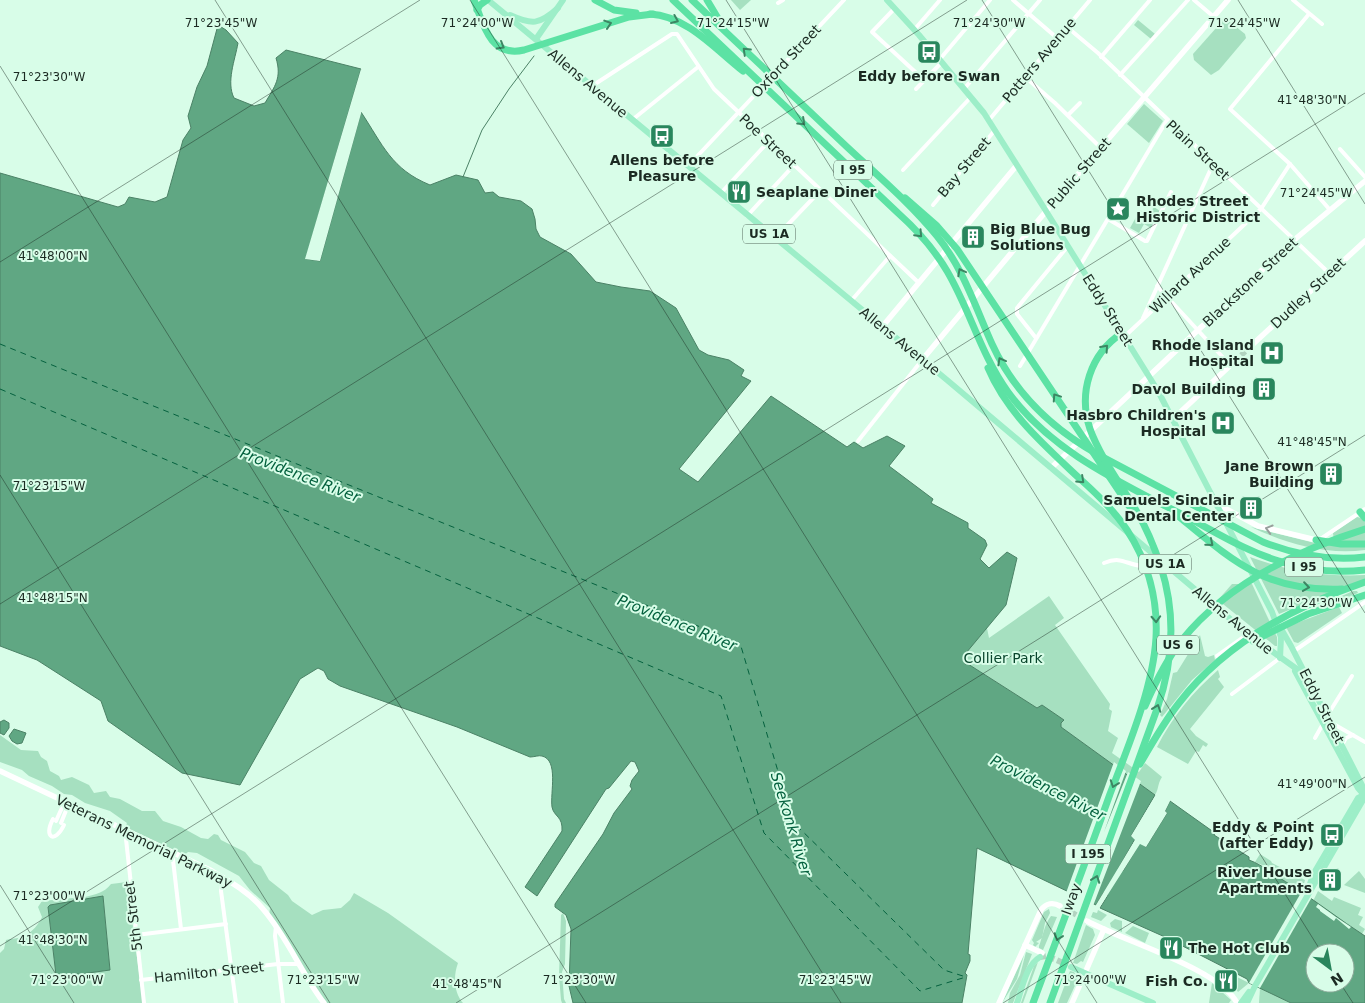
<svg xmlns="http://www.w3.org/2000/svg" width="1365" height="1003" font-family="'DejaVu Sans',sans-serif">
	<rect width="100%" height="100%" fill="#d8fde8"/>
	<g fill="#a6e0c0">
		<path d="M731 0H751L740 10Z"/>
		<path d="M1225 18 1245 34 1246 38 1219 70 1211 75 1194 60 1193 54Z"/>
		<path d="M1138 20 1155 34 1151 39 1134 25Z"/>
		<path d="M1144 104 1163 121 1149 143 1127 124Z"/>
		<path d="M1154 207 1160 211 1151 228 1144 224 1139 233 1130 228 1140 210 1148 215Z"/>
		<path d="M1357 517 1361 518 1365 522V542L1334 541 1333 533Z"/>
		<path d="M1251 527 1319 544 1365 546V550C1325 555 1287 544 1251 527Z"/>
		<path d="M1250 557C1288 571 1325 577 1365 575V579L1279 614Z"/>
		<path d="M1232 584H1252L1277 637V646H1275L1218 600Z"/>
		<path d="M1353 591H1357L1358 593 1301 614Z"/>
		<path d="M1049 596 1064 618 1055 625 1110 704 1109 709 1112 711 1108 731 1118 738 1112 753 1139 772 1145 763 1162 777C1157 785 1159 789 1155 795L1061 727V723L1064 720 1042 705 1037 708 968 664H965C960 653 980 637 987 628L989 638Z"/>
		<path d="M1339 607 1342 613 1298 643 1294 642 1286 627Z"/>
		<path d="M1200 635 1205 656 1208 657 1214 655 1215 660 1192 680 1162 717 1160 715 1167 699 1173 673 1177 672Z"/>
		<path d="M1218 670 1220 677 1218 679 1224 687 1190 729 1196 736 1208 744 1206 747 1203 745 1199 752 1196 751 1188 764 1157 747C1172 717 1193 692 1218 670Z"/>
		<path d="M0 735 21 750 38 751 41 757 47 761 50 771 59 776 61 780 72 777 89 785 94 793 106 791 110 797 120 799 142 811H155L163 821 181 827 201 838 208 839 214 834 218 835 221 840 245 852 254 863 261 866 269 880 288 895 292 901 312 915 323 910 341 908 350 900 354 893 388 913 458 963C453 976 454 993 463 1003H324L269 916 270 908 250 890 239 876 197 853 188 852 182 857 124 829 127 823 110 811 85 803 72 795 64 794 52 786 29 776 22 770 0 762Z"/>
		<path d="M1260 854 1271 861 1272 863 1305 880 1302 891 1295 887 1293 890 1262 865 1255 862Z"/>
		<path d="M1359 871 1365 879V893L1344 885Z"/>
		<path d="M127 882 143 1003H0V953L4 949 6 940C11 938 19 939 25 936 32 932 39 924 42 917L38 907 42 901 84 897 85 900 50 905 48 907 56 975 110 970 103 896 85 900V897C96 894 104 893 111 884Z"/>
		<path d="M1318 891 1332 901 1334 897 1361 908 1358 915 1363 917 1359 925 1365 929 1362 934 1313 901Z"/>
		<path d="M1049 909 1050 913 1045 923 1042 938 1036 942 1039 943 1035 947 1033 945 1034 943 1032 940 1044 912Z"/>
		<path d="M1098 910 1107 915 1101 921 1091 917 1093 912 1097 913Z"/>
		<path d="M563 913 566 921 565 964 562 972 564 999 566 1003H562L561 1000 559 976 561 915Z"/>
		<path d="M1051 916 1057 917 1043 950 1039 948V946C1043 936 1044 925 1051 916Z"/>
		<path d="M1115 919 1122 921V932L1111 927 1110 923Z"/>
		<path d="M1086 925 1093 929 1095 935 1083 962 1081 961 1077 964 1073 963Z"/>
		<path d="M1133 926 1149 933 1145 943 1125 933Z"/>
		<path d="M1026 952 1032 954 1013 1003H1008L1010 993 1020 975Z"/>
		<path d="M1024 955 1017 979 1002 1003Z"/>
		<path d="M1038 962 1023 1003H1021L1034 966Z"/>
		<path d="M1070 971 1074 972 1078 979 1067 1003H1058Z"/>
		<path d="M1235 976 1249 983 1238 992 1234 986Z"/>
		<path d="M1212 983 1231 1000 1229 1003H1209Z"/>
		<path d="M1260 988 1291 1003H1259Z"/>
	</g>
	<g fill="#60a783" stroke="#4b8266" fill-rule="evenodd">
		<path d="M218 25 226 30 238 43C235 60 226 82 234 98L254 106 265 103C275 86 282 78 276 58L286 50 361 69 306 259 320 261 361 112C383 145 391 169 430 185L456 175 478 180 485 193 493 192 499 197 521 201 532 209 535 219 536 229 540 237 571 254 596 282 621 287 650 291 676 308 699 350 708 355 729 360 744 370 741 376 751 381 679 469 698 482 771 396 847 447 854 442 863 448 887 436 905 446 889 466 933 499 931 503 968 523V528L985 540 987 545 980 559 989 568 1007 552 1017 558 1006 605 966 653 963 658 965 664H968L1037 708 1042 705 1064 720 1061 723V727L1155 795 1131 836 1135 839 1118 869 1123 871 1140 843 1146 847 1167 813 1165 811 1170 801 1215 833 1214 835 1249 857V860C1263 865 1277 877 1291 885 1316 901 1340 920 1365 936V1003H1291L1249 983 1247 979 1165 937 1100 908 1108 895 1104 892 1096 905 977 848 968 954 970 955V961L965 973 967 975 962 1003H573L569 986 571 929 566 915 555 907V904L603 834 614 813 632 789 630 786 632 780 639 771 635 762 631 761 609 788 606 789 537 896 525 887 562 831C563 816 554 817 552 807 550 793 559 760 542 756 539 755 534 757 530 757L457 727 340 686 328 679 324 671 318 668 300 679 240 785 182 773 108 721 101 701 37 660 0 646V173L118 207 125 204 129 197 155 202 167 197 183 140 191 128 188 116 197 87 207 66ZM1315 953H1345V983H1315Z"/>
		<path d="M4 720 9 723V728L4 735 0 733V722Z"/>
		<path d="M14 729 26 733 22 743 17 744 12 741 9 736Z"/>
		<path d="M103 896 110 970 81 974 56 975 48 907 50 905Z"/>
	</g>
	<g fill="#d8fde8">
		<path d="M361 69 363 70 309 257 318 258 359 112 362 110 320 261 305 259Z"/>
		<path d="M1114 762 1126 771 1104 832 1128 772 1141 781 1093 906 1066 893Z"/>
		<path d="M1157 793 1158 796 1134 836 1137 838V840L1121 868 1138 842 1140 841 1145 844 1163 814 1162 811 1168 800 1170 801 1165 811 1167 813 1146 847 1140 844 1098 910V907H1095L1096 905 1135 840 1131 836Z"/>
		<path d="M1302 891 1312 897 1260 988 1249 983Z"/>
		<path d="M1318 904 1336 917 1351 927 1349 929 1336 918 1334 921 1320 911V910L1316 907Z"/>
	</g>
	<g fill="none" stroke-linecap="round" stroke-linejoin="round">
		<path stroke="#4b8266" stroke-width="1" d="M463 177 482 130 509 89 534 56"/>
		<g stroke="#04613e" stroke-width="1" stroke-dasharray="6 5" stroke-linecap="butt">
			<path d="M0 344 740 643 793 822 944 970 966 977"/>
			<path d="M0 389 721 696 764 833 920 991 966 977"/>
		</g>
		<g stroke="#b2d3c0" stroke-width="5.5" stroke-dasharray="5.5 3" stroke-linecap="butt">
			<path d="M1235 361 1252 345"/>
			<path d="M1064 908 1087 921"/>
		</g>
		<path stroke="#b2d3c0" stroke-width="6" stroke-dasharray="6 3" stroke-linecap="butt" d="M1040 957 1047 956 1068 965"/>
		<g stroke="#fff" stroke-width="4">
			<path d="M1013 0 1057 38"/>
			<path d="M1194 0 1214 17"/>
			<path d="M1293 0 1322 24"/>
			<path d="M778 3 783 0"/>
			<path d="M895 8 872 32 924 80"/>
			<path d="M1309 14 1230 109 1290 164 1330 210"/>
			<path d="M1067 27 1098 53 1329 273"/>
			<path d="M914 30 940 0"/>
			<path d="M1101 57 1150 0"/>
			<path d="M940 59 990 0"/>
			<path d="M1120 75 1188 0"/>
			<path d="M1025 77 1055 103 1101 148"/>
			<path d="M592 86 672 34H677L714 89 919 283"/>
			<path d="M916 89 942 62"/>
			<path d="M964 89 1040 0"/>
			<path d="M1068 115 1080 103"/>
			<path d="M632 120 698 67"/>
			<path d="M989 120 1090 0"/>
			<path d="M1340 149 1365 177"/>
			<path d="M688 166 844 0"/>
			<path d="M903 170 971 97"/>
			<path d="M721 193 769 141"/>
			<path d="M933 205 995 130"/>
			<path d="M747 216 794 165"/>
			<path d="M1108 219 1145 241H1147L1171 192"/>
			<path d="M775 238 820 191"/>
			<path d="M1157 286 1230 365"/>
			<path d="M851 301 890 256"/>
			<path d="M1143 318 1213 164"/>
			<path d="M1124 337 1261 209 1290 164"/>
			<path d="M1036 338 1017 314V308L1068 246"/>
			<path d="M1020 366 1167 120"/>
			<path d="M858 441 922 360"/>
			<path d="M1319 540 1365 509"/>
			<path d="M1104 563C1123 555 1127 566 1144 566L1156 556"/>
			<path d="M1294 651 1365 602"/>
			<path d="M1217 656 1248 634"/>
			<path d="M1232 694 1280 658"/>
			<path d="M1327 716 1352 676"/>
			<path d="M1330 722 1365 742"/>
			<path d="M1315 738 1324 722"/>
			<path d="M1342 745 1346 738 1353 735"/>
			<path d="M53 819C43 838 55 844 64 825"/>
			<path d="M56 821 65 801"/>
			<path d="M61 823 69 803"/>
			<path d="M125 830 144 1003"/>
			<path d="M173 853V860L181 929"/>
			<path d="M223 878 221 891 236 1003"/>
			<path d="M276 926 275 936 283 1003"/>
			<path d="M136 935 226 924"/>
			<path d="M141 980 278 964H298"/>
		</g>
		<g stroke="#fff" stroke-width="5.5">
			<path d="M882 327 1017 165"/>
			<path d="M1252 345 1365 241"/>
			<path d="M922 360 1042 216 1228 0"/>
			<path d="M1173 419 1235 361"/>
			<path d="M1051 468 1294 240 1365 181"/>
			<path d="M1217 504 1258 526 1316 540"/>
			<path d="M0 771 210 870C229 881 249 892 263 909 288 938 301 973 324 1003"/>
			<path d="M1087 921C1123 941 1220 969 1237 1003"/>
			<path d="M1025 945 1042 953"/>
			<path d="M999 1003 1041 910C1046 903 1053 902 1060 906"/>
			<path d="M1072 1003 1104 929"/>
		</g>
		<g stroke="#9deec8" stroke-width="6">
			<path d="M488 0 947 380 1248 634 1301 672 1310 683"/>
			<path d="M887 0 919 35 984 113 1046 211 1158 391 1272 612 1281 637 1280 658"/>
			<path d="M510 15C532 25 539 25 558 8"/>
			<path d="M536 39 563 0"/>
			<path d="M1280 627 1291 646 1362 785 1364 795"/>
			<path d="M1295 671 1358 788 1364 795"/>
			<path d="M1308 889 1314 873 1358 798 1364 795"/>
			<path d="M1071 967 1153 1003"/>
			<path d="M1017 1003C1022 989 1026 965 1040 957"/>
			<path d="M1241 1003 1249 992"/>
			<path d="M1247 1003 1255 986 1363 800 1365 793"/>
		</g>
		<g stroke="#5ce2a4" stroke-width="7">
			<path d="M474 0C483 24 490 58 524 50L629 17 653 14"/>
			<path d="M595 0 614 10 636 13"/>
			<path d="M673 0 898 213C917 230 934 249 947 271 970 310 981 355 1008 392 1052 452 1120 482 1183 515 1214 531 1245 551 1279 561 1306 570 1336 573 1365 570"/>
			<path d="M692 0C743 49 795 97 846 146 877 175 910 203 937 236 963 268 975 306 992 344 1014 392 1051 428 1097 454L1263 542C1296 555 1330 561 1365 557"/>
			<path d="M707 0 722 25"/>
			<path d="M477 10 480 5 487 0"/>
			<path d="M650 14C687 16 715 49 743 71"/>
			<path d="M905 198 937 226 957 249 1129 506"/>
			<path d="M988 368C1007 413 1044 445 1079 478 1097 494 1114 510 1127 530 1148 562 1158 600 1156 638 1153 688 1128 747 1110 794 1085 864 1059 933 1033 1003"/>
			<path d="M1360 512 1365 518"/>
			<path d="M1177 515C1233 561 1265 592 1342 589"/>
			<path d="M1316 540 1341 544H1365"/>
			<path d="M1253 641 1308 614 1365 595"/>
			<path d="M1145 706C1155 683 1166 660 1182 640 1227 584 1298 550 1365 529"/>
			<path d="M1140 764C1152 743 1164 722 1179 703 1225 643 1295 606 1365 582"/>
			<path d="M1050 1003 1157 709C1173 663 1176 614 1161 567 1155 549 1147 529 1137 512 1122 486 1100 457 1090 429 1078 393 1090 354 1122 333"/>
		</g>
	</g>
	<defs><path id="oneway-chevron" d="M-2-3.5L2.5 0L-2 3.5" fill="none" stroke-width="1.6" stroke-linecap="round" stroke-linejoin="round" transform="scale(1.25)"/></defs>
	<g stroke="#3c8663">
		<use href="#oneway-chevron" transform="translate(675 20) rotate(23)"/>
		<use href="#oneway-chevron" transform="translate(608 24) rotate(-18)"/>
		<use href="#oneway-chevron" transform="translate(501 46) rotate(30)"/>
		<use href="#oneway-chevron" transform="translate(746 51) rotate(-136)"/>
		<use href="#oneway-chevron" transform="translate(802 122) rotate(43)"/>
		<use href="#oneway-chevron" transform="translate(919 234) rotate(47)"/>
		<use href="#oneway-chevron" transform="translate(961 272) rotate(-118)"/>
		<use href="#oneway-chevron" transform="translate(1105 348) rotate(-48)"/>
		<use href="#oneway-chevron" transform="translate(1001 361) rotate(-119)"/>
		<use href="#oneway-chevron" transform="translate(1056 397) rotate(-124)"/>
		<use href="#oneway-chevron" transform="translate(1081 480) rotate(43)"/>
		<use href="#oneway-chevron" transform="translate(1210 543) rotate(40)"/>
		<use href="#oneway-chevron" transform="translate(1306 587) rotate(8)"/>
		<use href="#oneway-chevron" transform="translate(1156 619) rotate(87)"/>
		<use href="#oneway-chevron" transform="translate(1157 708) rotate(-71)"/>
		<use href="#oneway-chevron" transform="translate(1114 784) rotate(110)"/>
		<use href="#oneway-chevron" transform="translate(1096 879) rotate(-70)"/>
		<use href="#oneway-chevron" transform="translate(1058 937) rotate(110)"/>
	</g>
	<use stroke="#989f9c" href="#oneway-chevron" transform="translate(1269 529) rotate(-164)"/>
	<path fill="none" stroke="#1b2a22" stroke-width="1" stroke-opacity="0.45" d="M215 0 841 1003M470 0 1097 1003M726 0 1322 953M982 0 1365 613M1238 0 1365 204M0 66 586 1003M0 262 420 0M0 475 330 1003M0 604 967 0M0 885 74 1003M0 946 1365 93M1340 983 1353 1003M456 1003 1365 435M1003 1003 1365 777"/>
	<defs>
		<symbol id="bus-square" viewBox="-11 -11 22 22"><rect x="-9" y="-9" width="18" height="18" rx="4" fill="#29865d" stroke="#d8fde8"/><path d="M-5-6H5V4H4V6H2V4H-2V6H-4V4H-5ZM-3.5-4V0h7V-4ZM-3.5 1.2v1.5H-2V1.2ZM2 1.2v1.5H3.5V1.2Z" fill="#fff"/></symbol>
		<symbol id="restaurant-square" viewBox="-11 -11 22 22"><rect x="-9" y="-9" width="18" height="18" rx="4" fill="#29865d" stroke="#d8fde8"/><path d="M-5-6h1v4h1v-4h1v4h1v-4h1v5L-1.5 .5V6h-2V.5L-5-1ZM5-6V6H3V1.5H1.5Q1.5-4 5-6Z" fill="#fff"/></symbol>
		<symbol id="sight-square" viewBox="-11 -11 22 22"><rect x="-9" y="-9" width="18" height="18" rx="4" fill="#29865d" stroke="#d8fde8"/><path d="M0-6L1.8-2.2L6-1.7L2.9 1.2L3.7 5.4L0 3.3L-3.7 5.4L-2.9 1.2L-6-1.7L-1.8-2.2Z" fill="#fff"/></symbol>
		<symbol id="building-square" viewBox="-11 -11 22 22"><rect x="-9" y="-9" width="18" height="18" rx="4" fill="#29865d" stroke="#d8fde8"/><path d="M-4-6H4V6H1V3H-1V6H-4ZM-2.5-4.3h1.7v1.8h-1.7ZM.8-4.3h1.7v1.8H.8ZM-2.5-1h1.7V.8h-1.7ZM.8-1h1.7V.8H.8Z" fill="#fff"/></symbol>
		<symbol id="hospital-square" viewBox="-11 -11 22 22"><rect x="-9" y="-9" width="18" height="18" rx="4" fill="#29865d" stroke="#d8fde8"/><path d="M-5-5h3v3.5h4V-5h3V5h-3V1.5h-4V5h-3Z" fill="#fff"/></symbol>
	</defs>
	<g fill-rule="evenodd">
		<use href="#bus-square" x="915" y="38" width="28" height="28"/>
		<use href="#bus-square" x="648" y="122" width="28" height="28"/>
		<use href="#restaurant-square" x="725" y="178" width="28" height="28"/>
		<use href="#sight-square" x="1104" y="195" width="28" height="28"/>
		<use href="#building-square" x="959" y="223" width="28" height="28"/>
		<use href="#hospital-square" x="1258" y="339" width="28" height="28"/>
		<use href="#building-square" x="1250" y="375" width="28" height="28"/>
		<use href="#hospital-square" x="1209" y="409" width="28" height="28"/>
		<use href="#building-square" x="1317" y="460" width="28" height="28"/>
		<use href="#building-square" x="1237" y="494" width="28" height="28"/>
		<use href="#bus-square" x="1318" y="821" width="28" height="28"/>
		<use href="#building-square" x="1316" y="866" width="28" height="28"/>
		<use href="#restaurant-square" x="1157" y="934" width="28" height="28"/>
		<use href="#restaurant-square" x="1212" y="967" width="28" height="28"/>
	</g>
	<g text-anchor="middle" stroke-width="4" stroke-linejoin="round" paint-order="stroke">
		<g fill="#d8fde8" stroke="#54695d" stroke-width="1">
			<rect x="834" y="160.5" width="38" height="19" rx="4"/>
			<rect x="743" y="224.5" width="52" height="19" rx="4"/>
			<rect x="1139" y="554.5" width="52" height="19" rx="4"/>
			<rect x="1285" y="557.5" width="38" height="19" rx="4"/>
			<rect x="1157" y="635.5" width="42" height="19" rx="4"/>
			<rect x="1065.5" y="844.5" width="45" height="19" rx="4"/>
		</g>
		<g font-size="12" font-weight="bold" fill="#1b2a22">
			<text x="853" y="174">I 95</text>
			<text x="769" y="238">US 1A</text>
			<text x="1165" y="568">US 1A</text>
			<text x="1304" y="571">I 95</text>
			<text x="1178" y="649">US 6</text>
			<text x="1088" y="858">I 195</text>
		</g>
		<g font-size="14" fill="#1b2a22" stroke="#d8fde8">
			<text transform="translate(1039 60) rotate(-50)" y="5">Potters Avenue</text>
			<text transform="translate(786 61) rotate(-47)" y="5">Oxford Street</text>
			<text transform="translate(588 83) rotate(40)" y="5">Allens Avenue</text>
			<text transform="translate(768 141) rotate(43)" y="5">Poe Street</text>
			<text transform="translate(1198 150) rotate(43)" y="5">Plain Street</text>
			<text transform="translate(964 167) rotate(-50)" y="5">Bay Street</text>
			<text transform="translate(1079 173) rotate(-49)" y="5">Public Street</text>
			<text transform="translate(1190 275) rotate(-43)" y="5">Willard Avenue</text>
			<text transform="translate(1250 282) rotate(-43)" y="5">Blackstone Street</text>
			<text transform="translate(1308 293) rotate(-43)" y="5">Dudley Street</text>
			<text transform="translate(1108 310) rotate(58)" y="5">Eddy Street</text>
			<text transform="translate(900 341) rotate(39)" y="5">Allens Avenue</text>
			<text transform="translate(1233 620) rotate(39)" y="5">Allens Avenue</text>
			<text transform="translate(1322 706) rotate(63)" y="5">Eddy Street</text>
			<text transform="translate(144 841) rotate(26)" y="5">Veterans Memorial Parkway</text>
			<text transform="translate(1071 899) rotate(-70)" y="5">Iway</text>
			<text transform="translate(133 916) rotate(-97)" y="5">5th Street</text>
			<text transform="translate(209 972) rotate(-6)" y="5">Hamilton Street</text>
		</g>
		<g font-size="14" font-weight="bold" fill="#1b2a22" stroke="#d8fde8" text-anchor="end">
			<text x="929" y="81" text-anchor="middle">Eddy before Swan</text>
			<text x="662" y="165" text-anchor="middle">Allens before<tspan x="662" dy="16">Pleasure</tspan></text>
			<text x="756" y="197" text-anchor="start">Seaplane Diner</text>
			<text x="1136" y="206" text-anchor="start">Rhodes Street<tspan x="1136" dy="16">Historic District</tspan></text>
			<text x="990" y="234" text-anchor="start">Big Blue Bug<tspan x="990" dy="16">Solutions</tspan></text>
			<text x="1254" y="350">Rhode Island<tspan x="1254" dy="16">Hospital</tspan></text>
			<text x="1246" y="394">Davol Building</text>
			<text x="1206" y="420">Hasbro Children's<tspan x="1206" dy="16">Hospital</tspan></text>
			<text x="1314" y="471">Jane Brown<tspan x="1314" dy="16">Building</tspan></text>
			<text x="1234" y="505">Samuels Sinclair<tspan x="1234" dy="16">Dental Center</tspan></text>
			<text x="1314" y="832">Eddy &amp; Point<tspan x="1314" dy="16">(after Eddy)</tspan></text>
			<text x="1312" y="877">River House<tspan x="1312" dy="16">Apartments</tspan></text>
			<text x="1188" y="953" text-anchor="start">The Hot Club</text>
			<text x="1208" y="986">Fish Co.</text>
		</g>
		<g font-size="14" fill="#09452c" stroke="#d8fde8">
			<text x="1003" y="663">Collier Park</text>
		</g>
		<g font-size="15" font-style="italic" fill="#04613e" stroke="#d8fde8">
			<text transform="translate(300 475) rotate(21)" y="5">Providence River</text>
			<text transform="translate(677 623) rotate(22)" y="5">Providence River</text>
			<text transform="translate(1048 788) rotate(27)" y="5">Providence River</text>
			<text transform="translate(791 824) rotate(73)" y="5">Seekonk River</text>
		</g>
	</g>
	<g font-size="12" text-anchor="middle" fill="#1b2a22" stroke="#d8fde8" stroke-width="4" stroke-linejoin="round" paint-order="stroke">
		<text x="1244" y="27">71°24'45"W</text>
		<text x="221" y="27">71°23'45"W</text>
		<text x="477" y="27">71°24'00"W</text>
		<text x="733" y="27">71°24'15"W</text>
		<text x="989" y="27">71°24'30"W</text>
		<text x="49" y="81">71°23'30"W</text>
		<text x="1312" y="104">41°48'30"N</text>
		<text x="1316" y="197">71°24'45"W</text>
		<text x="53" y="260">41°48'00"N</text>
		<text x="1312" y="446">41°48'45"N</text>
		<text x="49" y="490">71°23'15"W</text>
		<text x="53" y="602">41°48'15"N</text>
		<text x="1316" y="607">71°24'30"W</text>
		<text x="1312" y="788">41°49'00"N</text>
		<text x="49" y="900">71°23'00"W</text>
		<text x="53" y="944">41°48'30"N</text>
		<text x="67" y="984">71°23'00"W</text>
		<text x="323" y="984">71°23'15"W</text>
		<text x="579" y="984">71°23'30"W</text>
		<text x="835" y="984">71°23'45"W</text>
		<text x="1090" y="984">71°24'00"W</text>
		<text x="467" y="988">41°48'45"N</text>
	</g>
	<g transform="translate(1330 968) rotate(148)"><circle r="24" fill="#d8fde8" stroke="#8ca999"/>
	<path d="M0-4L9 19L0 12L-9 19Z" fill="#29865d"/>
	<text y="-8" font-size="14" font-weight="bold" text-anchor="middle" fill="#1b2a22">N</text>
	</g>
</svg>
